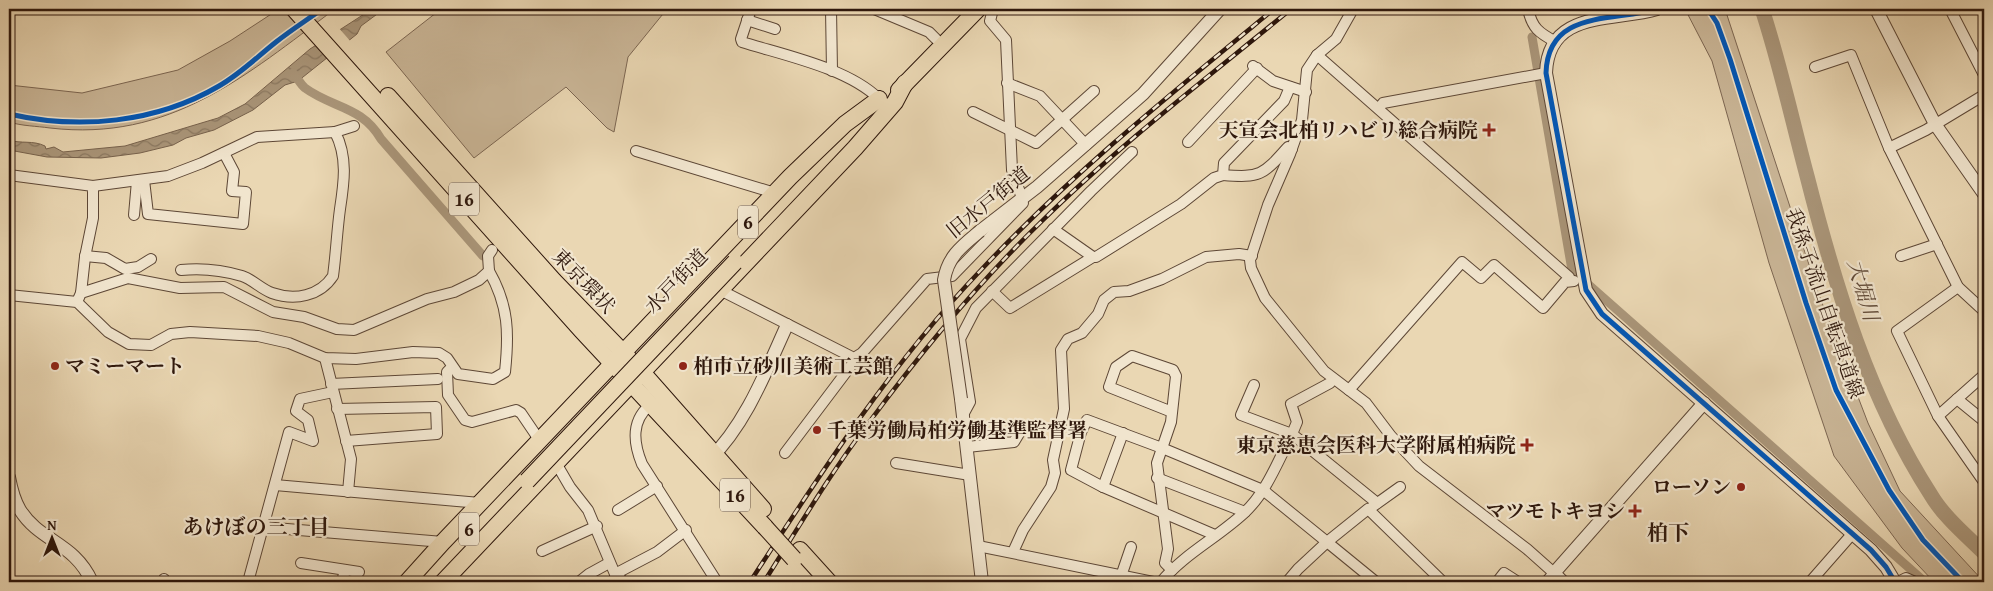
<svg xmlns="http://www.w3.org/2000/svg" width="1993" height="591" font-family="'Gentium Book Plus','Noto Serif JP',serif">
	<defs>
		<pattern id="water-waves" width="16" height="10" patternUnits="userSpaceOnUse" patternTransform="scale(1.25)"><rect width="16" height="10" fill="#aa967a"/><path d="M0 5q4-4 8 0t8 0" fill="none" stroke="#8b7962"/></pattern>
	</defs>
	<rect width="100%" height="100%" fill="#ead7b3"/>
	<filter id="stains"><feTurbulence type="fractalNoise" baseFrequency=".004" numOctaves="4"/><feColorMatrix values="0 0 0 0 .2 0 0 0 0 .09 0 0 0 0 .02 0 0 0 .5 -.17"/></filter>
	<radialGradient id="worn" r=".72"><stop offset=".6" stop-color="#630" stop-opacity="0"/><stop offset="1" stop-color="#630" stop-opacity=".3"/></radialGradient>
	<g fill="#cab697" stroke="#7c6652">
		<path d="M279 9H335C245 76 170 142 50 128 36 126 22 126 9 122V85L82 93 178 70 230 41Z"/>
		<path d="M441 9H667L628 57 614 132 607 128 566 87 474 158 386 52Z"/>
		<path d="M1685 9H1725L1819 295 1868 423 1900 491 1984 582H1934L1902 548 1834 456 1769 263 1712 61Z"/>
	</g>
	<path fill="url(#water-waves)" stroke="#78634e" d="M372 9H384L361 26 357 34 298 81 285 85 253 110 214 130 186 138 173 145 140 153 101 158 47 157 9 150V140C21 144 33 140 45 146L46 149 54 147 63 152 125 146 218 118 245 104 310 49Z"/>
	<path fill="#ead7b3" d="M338 27 351 42 329 58 314 43Z"/>
	<g fill="none" stroke-linecap="round" stroke-linejoin="round">
		<g stroke="#aa967a" stroke-width="9">
			<path d="M1532 37 1572 270 1925 582"/>
			<path d="M293 73C297 77 300 84 305 88 332 108 362 106 381 139L483 256"/>
		</g>
		<path stroke="#aa967a" stroke-width="15" d="M1762 9C1780 64 1792 120 1807 176 1835 286 1869 399 1931 495 1944 517 1966 535 1984 553"/>
		<defs>
			<g id="minor">
				<path d="M751 9 741 39 742 42C783 55 848 68 879 99"/>
				<path d="M831 9 832 71"/>
				<path d="M874 9 929 32 936 39"/>
				<path d="M993 9 990 21 1006 40 1012 170 1022 198"/>
				<path d="M1353 9 1336 39 1317 55 1307 70 1302 120 1290 154 1268 205 1250 260 1251 268 1265 298 1324 371 1366 403 1391 436 1419 466 1527 549 1554 573 1546 582"/>
				<path d="M1528 9C1532 28 1539 33 1556 42"/>
				<path d="M1950 9 1984 75"/>
				<path d="M747 20 775 29"/>
				<path d="M1317 55 1569 277 1570 281"/>
				<path d="M1253 66 1273 81 1306 92"/>
				<path d="M1815 67 1851 55 1889 148 1958 287 1984 311"/>
				<path d="M1007 83 1040 96 1086 145"/>
				<path d="M1379 108 1383 103 1546 73"/>
				<path d="M973 112 1036 143 1094 91"/>
				<path d="M1188 142 1257 68"/>
				<path d="M1889 148 1926 130 1984 95"/>
				<path d="M636 151 775 193"/>
				<path d="M9 175 93 186V218L85 257 81 293"/>
				<path d="M1223 175C1261 178 1263 175 1288 147L1292 149"/>
				<path d="M144 180 148 214 243 224 246 192 232 191 234 172 224 153"/>
				<path d="M93 186 168 176 202 163 257 137 335 132"/>
				<path d="M134 215 137 181"/>
				<path d="M1053 229 1093 257H1096L1181 204 1214 178 1223 175 1224 163 1284 101 1290 87"/>
				<path d="M85 256 106 258 125 269 138 267 151 259"/>
				<path d="M1901 256 1937 244"/>
				<path d="M181 270C201 268 222 270 242 276 252 279 261 289 272 293 295 301 320 296 333 276 336 254 337 231 340 209 344 183 348 157 335 132L354 126"/>
				<path d="M1958 287 1897 331 1938 416 1984 482"/>
				<path d="M720 290 854 358 862 353 927 279 952 276 1023 203"/>
				<path d="M992 291 1010 308 1093 257"/>
				<path d="M9 295 77 302 108 332 129 344 151 345 171 334 190 332 258 336 289 343 325 358 356 359 413 352 439 353 447 358 458 374 493 379 505 372C509 334 509 306 489 271"/>
				<path d="M77 302 81 293 128 278 180 288 224 287 273 312 304 317 337 329 354 330 427 299 454 292 479 280 489 271 488 256 492 250"/>
				<path d="M325 358 351 459 348 492"/>
				<path d="M452 367 447 372 448 395 465 420 472 422 516 410 521 413 540 441"/>
				<path d="M1333 379 1330 383 1291 404 1297 422 1292 434 1377 503"/>
				<path d="M331 384 438 379"/>
				<path d="M1349 390 1462 262 1481 278 1494 265 1543 308 1565 282 1574 281"/>
				<path d="M1957 399 1984 375"/>
				<path d="M650 405C631 421 633 442 642 464L717 582"/>
				<path d="M337 409 436 407 437 434 346 441"/>
				<path d="M1172 412 1109 387 1116 367 1132 356 1173 370 1176 376 1171 422 1157 463 1168 549 1165 563 1172 570"/>
				<path d="M963 415 970 402 960 339 976 308 1091 191 1132 152"/>
				<path d="M1938 416 1957 399 1984 421"/>
				<path d="M967 447 1014 442 1023 427"/>
				<path d="M785 453 853 363 854 358"/>
				<path d="M556 463 570 487 588 510 615 574 624 582"/>
				<path d="M896 463 970 475"/>
				<path d="M1157 478 1245 512"/>
				<path d="M275 485 480 503"/>
				<path d="M1103 487 1123 433"/>
				<path d="M1372 507 1400 487"/>
				<path d="M618 510 657 486"/>
				<path d="M263 527 443 542"/>
				<path d="M1215 535 1103 487 1071 470 1081 432 1087 420 1162 448 1263 490 1327 542 1368 509 1443 582"/>
				<path d="M978 546 1153 582"/>
				<path d="M542 551 597 526"/>
				<path d="M1013 552 1023 530 1051 487 1055 473 1053 460 1064 409 1061 350 1068 339 1082 333 1098 314 1104 300 1114 292 1129 291 1162 279 1206 257 1239 254 1252 256"/>
				<path d="M301 563 359 572"/>
				<path d="M615 574 657 552 686 530"/>
				<path d="M164 582V579"/>
				<path d="M248 582 289 432 313 441 308 420 296 411 300 399 333 392"/>
				<path d="M342 582 345 570"/>
				<path d="M579 582 589 574 609 563"/>
				<path d="M1119 582 1131 547"/>
				<path d="M1161 582C1184 554 1217 538 1244 513 1266 493 1278 461 1292 434L1241 415 1254 385"/>
				<path d="M1287 582 1298 569 1327 542 1376 582"/>
				<path d="M1497 582 1504 573 1518 582"/>
				<path d="M1810 582 1853 533"/>
				<path d="M1898 582 1906 578 1915 582"/>
			</g>
			<g id="tertiary">
				<path d="M1657 9C1614 22 1548 9 1546 73L1586 290 1602 314 1871 550 1886 567 1895 582"/>
				<path d="M1876 9 1935 124 1984 194"/>
				<path d="M980 231 1037 187 1143 94 1220 9"/>
				<path d="M961 399 982 582"/>
				<path d="M709 460C746 424 766 371 787 325"/>
				<path d="M9 477C11 488 14 500 20 510 40 542 74 542 92 582"/>
				<path d="M1563 582 1554 573 1704 403"/>
			</g>
			<g id="trunk">
				<path d="M294 9 582 331 765 527"/>
				<path d="M899 90 978 9"/>
				<path d="M388 96 554 281 642 372 763 509"/>
				<path d="M800 550 829 582"/>
				<path d="M407 582 443 542 790 177 845 124 879 99"/>
				<path d="M443 582 855 148 895 102 905 83"/>
			</g>
		</defs>
		<use href="#minor" stroke="#5d4736" stroke-width="12"/>
		<use href="#tertiary" stroke="#5d4736" stroke-width="14"/>
		<use href="#trunk" stroke="#2e170c" stroke-width="18"/>
		<use href="#minor" stroke="#f1e5ce" stroke-width="10"/>
		<use href="#tertiary" stroke="#f1e5ce" stroke-width="12"/>
		<use href="#trunk" stroke="#ead7b3" stroke-width="16"/>
		<defs>
			<g id="rail">
				<path d="M750 582C820 474 891 364 981 270 1071 174 1173 92 1274 9"/>
				<path d="M764 582C798 528 831 472 870 421 922 351 979 282 1042 221 1119 145 1207 78 1291 9"/>
			</g>
		</defs>
		<use href="#rail" stroke="#2e170c" stroke-width="4.5"/>
		<use href="#rail" stroke="#f1e5ce" stroke-width="2.5" stroke-dasharray="8" stroke-linecap="butt"/>
		<defs>
			<path id="tertiary-bridge" d="M961 399 944 280C948 256 962 246 980 231"/>
			<g id="trunk-bridge">
				<path d="M527 481 735 262"/>
				<path d="M765 527 794 559"/>
			</g>
		</defs>
		<use href="#tertiary-bridge" stroke="#5d4736" stroke-width="14" stroke-linecap="butt"/>
		<use href="#trunk-bridge" stroke="#2e170c" stroke-width="18" stroke-linecap="butt"/>
		<use href="#tertiary-bridge" stroke="#f1e5ce" stroke-width="12"/>
		<use href="#trunk-bridge" stroke="#ead7b3" stroke-width="16"/>
		<defs>
			<g id="cycleway">
				<path d="M1657 9C1614 22 1548 9 1546 73L1586 290 1602 314 1871 550 1886 567 1895 582"/>
				<path d="M1708 9 1717 23 1730 59 1806 303 1836 390 1889 490 1923 540 1963 582"/>
				<path d="M9 114C79 130 156 123 219 86 240 74 257 57 276 42 291 30 307 20 322 9"/>
			</g>
		</defs>
		<use href="#cycleway" stroke="#f1e5ce" stroke-width="8"/>
		<use href="#cycleway" stroke="#0057b8" stroke-width="5"/>
	</g>
	<g fill="#8f2418" stroke="#f1e5ce" stroke-width="2">
		<path d="M1486.5 122.5h5v5h5v5h-5v5h-5v-5h-5v-5h5z"/>
		<circle cx="55" cy="366" r="5"/>
		<circle cx="683" cy="366" r="5"/>
		<circle cx="817" cy="430" r="5"/>
		<path d="M1524.5 437.5h5v5h5v5h-5v5h-5v-5h-5v-5h5z"/>
		<circle cx="1741" cy="487" r="5"/>
		<path d="M1632.5 503.5h5v5h5v5h-5v5h-5v-5h-5v-5h5z"/>
	</g>
	<g text-anchor="middle" stroke-width="4.5" stroke-linejoin="round" paint-order="stroke">
		<g fill="#f1e5ce" stroke="#685546" stroke-width="1">
			<rect x="449" y="182.5" width="30" height="33" rx="4"/>
			<rect x="738" y="205.5" width="20" height="33" rx="4"/>
			<rect x="720" y="478.5" width="30" height="33" rx="4"/>
			<rect x="459" y="512.5" width="20" height="33" rx="4"/>
		</g>
		<g font-size="19" font-weight="bold" fill="#2e170c">
			<text x="464" y="206">16</text>
			<text x="748" y="229">6</text>
			<text x="735" y="502">16</text>
			<text x="469" y="536">6</text>
		</g>
		<g font-size="20" font-weight="bold" fill="#2e170c" stroke="#f1e5ce" text-anchor="end">
			<text x="1478" y="137">天宣会北柏リハビリ総合病院</text>
			<text x="65" y="373" text-anchor="start">マミーマート</text>
			<text x="693" y="373" text-anchor="start">柏市立砂川美術工芸館</text>
			<text x="827" y="437" text-anchor="start">千葉労働局柏労働基準監督署</text>
			<text x="1516" y="452">東京慈恵会医科大学附属柏病院</text>
			<text x="1731" y="494">ローソン</text>
			<text x="1625" y="518">マツモトキヨシ</text>
		</g>
		<g font-size="20" fill="#2e170c" stroke="#f1e5ce">
			<text transform="translate(988 202) rotate(-39)" y="7">旧水戸街道</text>
			<text transform="translate(584 281) rotate(46)" y="7">東京環状</text>
			<text transform="translate(676 281) rotate(-46)" y="7">水戸街道</text>
			<text transform="translate(1825 303) rotate(71)" y="7">我孫子流山自転車道線</text>
		</g>
		<g font-size="21" font-style="italic" fill="#604a38" stroke="#f1e5ce">
			<text transform="translate(1863 290) rotate(74)" y="7">大堀川</text>
		</g>
		<g font-size="21" font-weight="bold" fill="#2e170c" stroke="#f1e5ce">
			<text x="256" y="534">あけぼの三丁目</text>
			<text x="1668" y="540">柏下</text>
		</g>
	</g>
	<rect width="1993" height="591" fill="none" stroke="#ead7b3" stroke-width="30"/>
	<rect x="10" y="10" width="1973" height="571" fill="none" stroke="#2e170c" stroke-width="2.5"/>
	<rect x="15" y="15" width="1963" height="561" fill="none" stroke="#2e170c"/>
	<g transform="translate(52 538)" stroke="#f1e5ce" stroke-width="4" paint-order="stroke">
	<path d="M0-4L9 19L0 12L-9 19Z" fill="#2e170c"/>
	<text y="-8" font-size="14" font-weight="bold" text-anchor="middle" fill="#2e170c">N</text>
	</g>
	<rect width="100%" height="100%" filter="url(#stains)"/>
	<rect width="100%" height="100%" fill="url(#worn)"/>
</svg>
